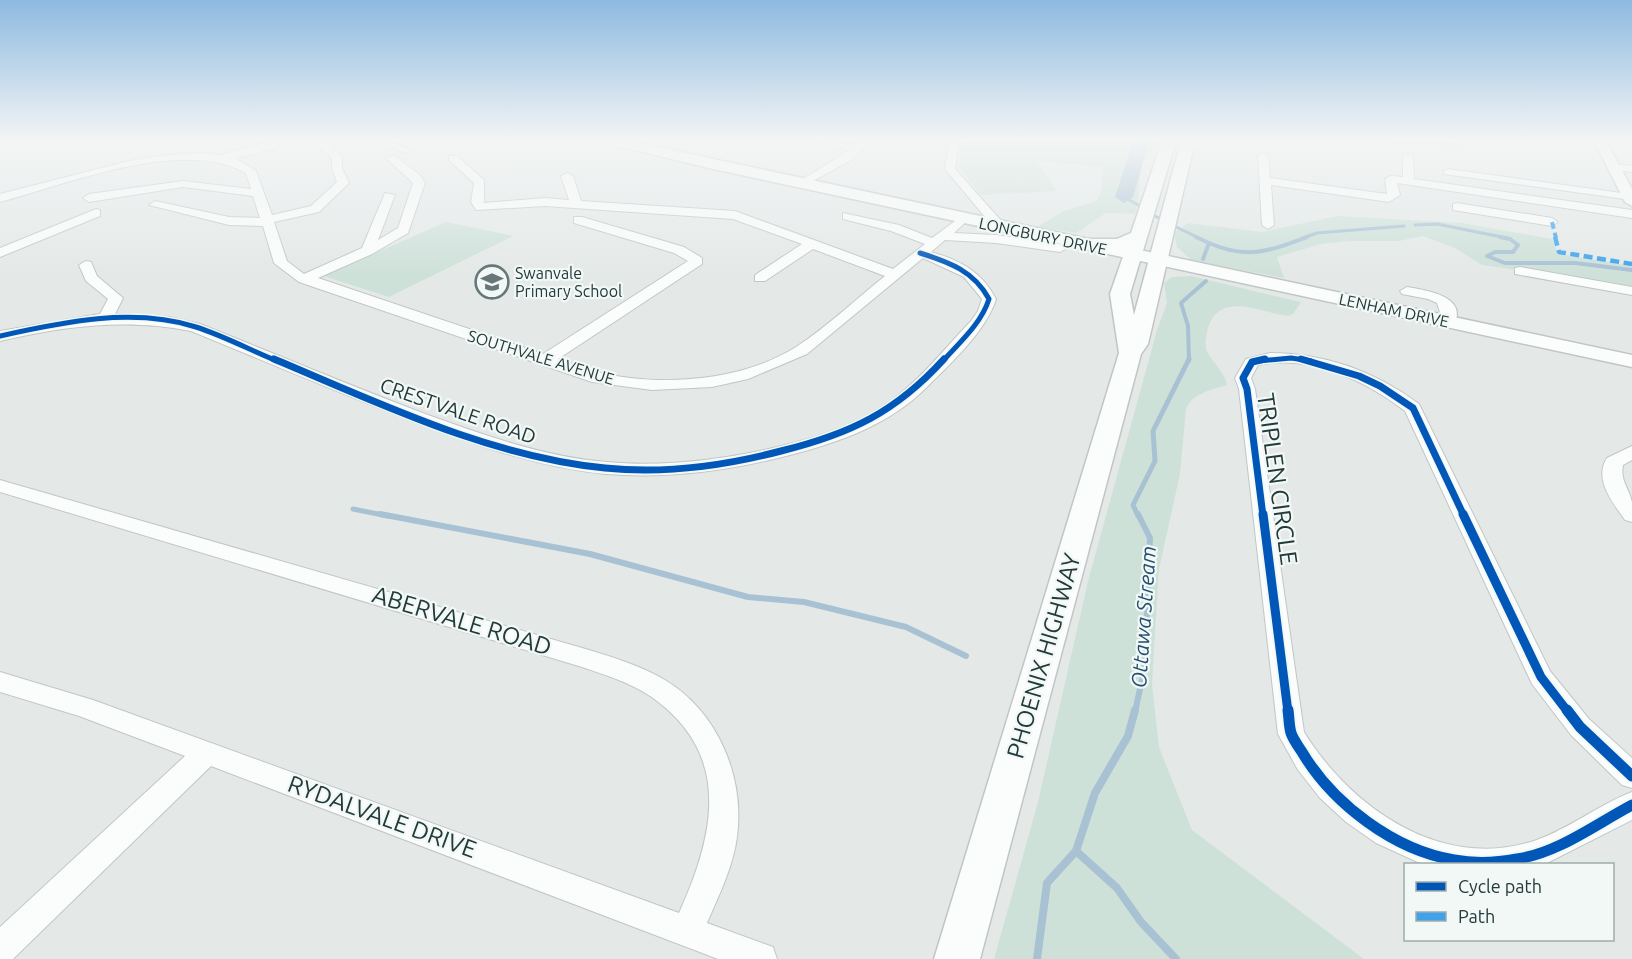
<svg xmlns="http://www.w3.org/2000/svg" width="1632" height="959" font-family="Ubuntu,sans-serif">
	<rect width="100%" height="100%" fill="#e4e9e8"/>
	<g fill="#cee1d9">
		<path d="M963 141H1161L1158 158 1142 160C1139 178 1140 196 1135 214L1106 213 1076 233 1037 227 1064 211 1097 201 1102 189V167L1037 161 1057 191 981 195 959 168Z"/>
		<path d="M1373 141H1450L1471 150 1455 151 1424 145V149Z"/>
		<path d="M1338 216 1461 223 1552 239 1558 254 1632 266V286L1482 265 1455 248 1423 236 1399 241H1348L1321 244 1277 257 1284 278 1191 260 1177 247 1174 233 1188 223 1262 232Z"/>
		<path d="M446 222 513 236 389 297 323 276Z"/>
		<path d="M1191 276 1301 302 1293 314 1288 316C1262 313 1222 291 1209 325 1207 331 1205 341 1206 348 1210 361 1225 371 1227 385 1212 390 1192 393 1186 409L1180 474 1159 569 1152 684 1159 747 1192 830 1364 959H994L1038 802 1088 581 1157 330 1167 303 1164 283 1172 277Z"/>
	</g>
	<g fill="none" stroke-linecap="round" stroke-linejoin="round">
		<g stroke="#a8c2d4" stroke-width="3">
			<path d="M1124 197 1140 206"/>
			<path d="M1155 216 1159 218"/>
			<path d="M1415 225 1437 224 1507 238"/>
			<path d="M1174 226 1199 238"/>
			<path d="M1303 238 1317 233 1404 226"/>
		</g>
		<g stroke="#a8c2d4" stroke-width="4">
			<path d="M1196 237 1209 243 1203 259"/>
			<path d="M1500 237 1510 239 1518 245 1513 252H1495L1487 256 1505 263H1575L1632 270"/>
			<path d="M1209 243C1248 260 1269 251 1307 237"/>
			<path d="M1189 361 1188 326 1181 303 1206 281"/>
		</g>
		<g stroke="#a8c2d4" stroke-width="5">
			<path d="M353 509 388 516"/>
			<path d="M1138 516 1133 505 1155 461 1153 431 1189 359"/>
		</g>
		<g stroke="#a8c2d4" stroke-width="6">
			<path d="M380 514 590 554 748 597 804 602 906 627 966 656"/>
			<path d="M1135 712 1145 666 1150 538 1138 514"/>
		</g>
		<g stroke="#a8c2d4" stroke-width="8">
			<path d="M1076 851 1117 888 1141 922 1176 959"/>
			<path d="M1037 959 1047 883 1076 851 1095 793 1128 736 1135 710"/>
		</g>
		<path fill="#a8c2d4" fill-rule="evenodd" d="M1133 141H1149L1133 197 1124 203 1115 197Z"/>
		<defs>
			<g id="minor">
				<path d="M273 141H287L272 149 235 158 256 171 272 215 311 206 337 182 332 168V158L318 146 323 141H335L330 146 342 157V168L349 183 319 212 274 222 287 261 304 274 362 248 385 193 395 195 378 240 398 228 413 183 386 158 395 156 420 175 425 183 408 233 372 254 318 278 543 354 688 261 674 253 574 223V217H582L684 247 702 258V264L558 359C572 364 586 370 601 373 662 387 742 381 796 347 827 327 856 299 885 276L813 249 765 281H755V275L802 244 733 219 545 206 476 210 471 202 474 183 449 160V156H457L484 180V203L545 198 569 200 561 176 567 173 573 176 581 201 735 211 893 269 925 244 891 231 843 219V213L899 225 932 238 963 215 969 219 954 233 996 235 1060 244 1067 248 1060 252 996 243 945 240 931 252C960 260 982 272 996 299 987 330 950 364 927 387 888 426 837 443 786 456 727 471 666 479 606 474 541 468 479 446 418 423 341 394 267 362 191 331 125 318 65 326 0 341V331L100 314 108 299 86 281 79 265 86 261 91 262 97 276 123 298 115 314 169 317 200 324C276 354 351 386 428 415 486 436 545 457 607 462 658 467 710 461 760 451 805 441 853 428 891 401 921 379 945 348 971 321L978 311 982 299 964 277 923 258 807 354 748 379 712 387 652 390 592 382 299 282 274 263 263 226 229 225 149 205 155 201 229 217 260 218 253 196 183 187 89 202 83 198 89 194 183 181 251 189 246 173C182 137 68 184 0 202V194L129 161 167 155 202 153 219 155Z"/>
				<path d="M374 141H389L411 150 406 153Z"/>
				<path d="M811 141 855 145 858 141H869L853 159 802 187 796 184 798 182 850 150Z"/>
				<path d="M949 141H959L955 169 1004 224V230H996L945 169Z"/>
				<path d="M1263 153 1268 156 1270 178 1387 194 1385 179 1391 176 1403 177V156L1408 153 1413 156 1414 179 1632 210V218L1397 183 1400 195 1389 202 1271 185 1274 225 1268 229 1262 225 1258 156Z"/>
				<path d="M1613 164 1632 166V172L1609 169 1608 167Z"/>
				<path d="M1448 169 1629 194H1632V200L1444 174 1443 172Z"/>
				<path d="M1457 203 1552 218 1558 222 1552 226 1453 210V204Z"/>
				<path d="M96 209 100 210V216L0 257V248Z"/>
				<path d="M1520 267 1632 287V295L1515 274V268Z"/>
				<path d="M1407 287C1425 290 1469 296 1454 325H1444L1437 303 1428 299 1402 294 1400 291Z"/>
				<path d="M1270 353C1325 353 1376 372 1419 404L1550 671 1589 719 1632 758V788L1622 785 1571 735 1532 684 1405 411C1365 380 1310 354 1258 365L1251 378 1255 389 1304 732C1351 808 1441 871 1534 841 1569 829 1598 805 1632 792V820L1545 864H1422L1376 843 1346 822 1320 798 1298 770 1278 734 1239 389 1235 378 1246 359Z"/>
				<path d="M1632 446V460L1623 465C1620 481 1629 488 1632 502 1632 508 1632 516 1632 522L1625 520C1613 503 1593 479 1607 458Z"/>
				<path d="M0 480 589 650C615 658 641 666 665 680 718 712 745 777 737 837 733 867 719 895 707 923L773 947 777 959H718L211 766 13 959H0V927L185 756 79 716 0 692V672L93 700 679 913C715 834 733 753 650 696 629 682 605 675 582 667L0 492Z"/>
			</g>
			<g id="tertiary">
				<path d="M608 141H629L1632 355V367L709 168 610 144Z"/>
				<path d="M1594 141H1606L1632 189V206L1625 202Z"/>
			</g>
			<path id="secondary" d="M1162 141H1176L1130 294 1134 315 1181 141H1195L1148 344 1141 354 980 959H934L1119 353 1110 294 1126 248 1081 249 1072 244 1081 239H1117L1131 233Z"/>
		</defs>
		<use href="#minor" stroke="#c1c6c5" stroke-width="2"/>
		<use href="#tertiary" stroke="#c1c6c5" stroke-width="3"/>
		<use href="#secondary" stroke="#c0c6c5" stroke-width="3"/>
		<use href="#minor" fill="#fbfcfc" fill-rule="evenodd"/>
		<use href="#tertiary" fill="#fbfcfc" fill-rule="evenodd"/>
		<use href="#secondary" fill="#fbfcfc" fill-rule="evenodd"/>
		<path stroke="#3ea3ec" stroke-width="4" stroke-dasharray="7 4" stroke-linecap="butt" d="M1552 222 1556 238"/>
		<path stroke="#3ea3ec" stroke-width="4.5" stroke-dasharray="9 4.5" stroke-linecap="butt" d="M1555 237 1559 252 1632 264"/>
		<defs>
			<g id="cycleway-far3">
				<path d="M920 253C949 262 974 271 989 299 981 324 960 342 943 361"/>
				<path d="M0 336C62 322 133 307 196 327 224 336 250 350 277 361"/>
				<path d="M1258 361 1291 358 1311 361"/>
			</g>
			<g id="cycleway-far2">
				<path d="M274 359C379 403 490 457 605 468 664 474 724 466 781 451 850 434 896 412 944 359"/>
				<path d="M1301 359 1359 376 1380 386 1413 408 1464 516"/>
				<path d="M1263 516 1247 389 1243 378 1252 362 1265 359"/>
			</g>
			<g id="cycleway-far1">
				<path d="M1263 514 1288 712"/>
				<path d="M1463 514 1541 677 1568 712"/>
			</g>
			<g id="cycleway">
				<path d="M1288 710C1289 717 1289 726 1291 733 1293 739 1298 746 1302 752 1333 804 1394 850 1454 860 1475 864 1496 863 1517 859 1558 853 1596 824 1632 805"/>
				<path d="M1567 710 1580 727 1632 776"/>
			</g>
		</defs>
		<use href="#cycleway-far3" stroke="#f2f8f6" stroke-width="8"/>
		<use href="#cycleway-far2" stroke="#f2f8f6" stroke-width="10"/>
		<use href="#cycleway-far1" stroke="#f2f8f6" stroke-width="13"/>
		<use href="#cycleway" stroke="#f2f8f6" stroke-width="15"/>
		<use href="#cycleway-far3" stroke="#0057b8" stroke-width="5"/>
		<use href="#cycleway-far2" stroke="#0057b8" stroke-width="7"/>
		<use href="#cycleway-far1" stroke="#0057b8" stroke-width="9"/>
		<use href="#cycleway" stroke="#0057b8" stroke-width="11"/>
	</g>
	<linearGradient id="sky" x2="0" y2="1"><stop stop-color="#8ebae0"/><stop offset="0.51" stop-color="#f3f5f5"/><stop offset="1" stop-color="#f3f5f5" stop-opacity="0"/></linearGradient>
	<rect width="1632" height="275" fill="url(#sky)"/>
	<defs>
		<symbol id="school-ring" viewBox="-11 -11 22 22"><circle r="9.5" fill="#f2f8f6" stroke="#677777" stroke-width="1.5"/><path d="M0-5L7-2L0 1L-7-2ZM-4 1L0 2.5L4 1V4Q0 6-4 4Z" fill="#677777"/></symbol>
	</defs>
	<g fill-rule="evenodd">
		<use href="#school-ring" x="473" y="263" width="38" height="38"/>
	</g>
	<g text-anchor="middle" stroke-width="4.5" stroke-linejoin="round" paint-order="stroke">
		<g font-size="16" fill="#233a3a" stroke="#f2f8f6">
			<text transform="translate(1043 236) rotate(12)" y="6">LONGBURY DRIVE</text>
			<text transform="translate(1394 310) rotate(12)" y="6">LENHAM DRIVE</text>
			<text transform="translate(541 357) rotate(17)" y="6">SOUTHVALE AVENUE</text>
		</g>
		<g font-size="16" fill="#233a3a" stroke="#f2f8f6" text-anchor="start">
			<text x="515" y="279">Swanvale<tspan x="515" dy="18">Primary School</tspan></text>
		</g>
		<g font-size="20" fill="#233a3a" stroke="#f2f8f6">
			<text transform="translate(458 411) rotate(19)" y="7">CRESTVALE ROAD</text>
		</g>
		<g font-size="21" font-style="italic" fill="#235071" stroke="#f2f8f6">
			<text transform="translate(1144 617) rotate(-86)" y="7">Ottawa Stream</text>
		</g>
		<g font-size="24" fill="#233a3a" stroke="#f2f8f6">
			<text transform="translate(1277 479) rotate(82)" y="8">TRIPLEN CIRCLE</text>
			<text transform="translate(462 621) rotate(17)" y="8">ABERVALE ROAD</text>
			<text transform="translate(1044 656) rotate(-74)" y="8">PHOENIX HIGHWAY</text>
			<text transform="translate(382 817) rotate(20)" y="8">RYDALVALE DRIVE</text>
		</g>
	</g>
	<rect x="1404" y="863" width="210" height="78" fill="#f2f8f6" stroke="#9facab" stroke-width="1.5"/>
	<rect x="1416" y="882" width="30" height="9" fill="#0057b8" stroke="#9facab" stroke-width="1.5"/>
	<text x="1458" y="893" font-size="18" fill="#233a3a">Cycle path</text>
	<rect x="1416" y="912" width="30" height="9" fill="#3ea3ec" stroke="#9facab" stroke-width="1.5"/>
	<text x="1458" y="923" font-size="18" fill="#233a3a">Path</text>
</svg>
